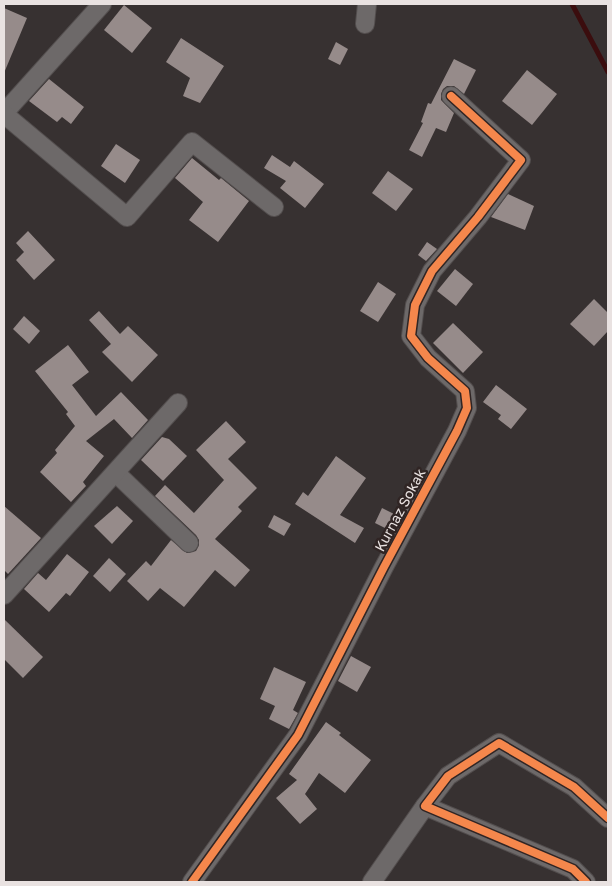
<svg xmlns="http://www.w3.org/2000/svg" width="612" height="886" font-family="'Golos Text',sans-serif">
	<rect width="100%" height="100%" fill="#373131"/>
	<g fill="none" stroke-linecap="round" stroke-linejoin="round">
		<path stroke="#3b0d0e" stroke-width="5" d="M572 4 608 72"/>
	</g>
	<g fill="#968b8a">
		<path d="M124 5 152 28 132 53 104 30Z"/>
		<path d="M4 8 27 18 4 73Z"/>
		<path d="M181 38 224 66 200 103 183 96 190 78 166 62Z"/>
		<path d="M336 42 348 49 340 65 328 59Z"/>
		<path d="M454 59 476 70 464 94 454 86H447L443 89 441 94V100L454 113 446 132 436 128 422 157 409 150 423 123 421 122 428 103 431 104Z"/>
		<path d="M527 70 557 94 532 125 502 101Z"/>
		<path d="M49 79 84 107 71 124 62 117 57 122 29 101Z"/>
		<path d="M116 144 140 160 125 183 101 166Z"/>
		<path d="M272 155 290 167 294 161 324 184 305 208 280 188 286 181 264 168Z"/>
		<path d="M192 158 219 180 221 178 249 201 218 242 189 220 203 202 175 178Z"/>
		<path d="M388 171 413 189 396 211 372 193Z"/>
		<path d="M508 194 534 206 525 230 491 217Z"/>
		<path d="M28 231 55 260 34 280 16 260 24 252 16 243Z"/>
		<path d="M427 242 437 249 426 261 418 255Z"/>
		<path d="M455 269 473 284 456 306 437 291Z"/>
		<path d="M378 282 396 294 378 322 360 311Z"/>
		<path d="M594 299 608 313V331L594 346 570 324Z"/>
		<path d="M99 311 120 334 128 326 158 355 132 382 102 352 111 344 89 320Z"/>
		<path d="M24 316 40 331 29 344 13 329Z"/>
		<path d="M453 323 483 352 463 373 433 343Z"/>
		<path d="M68 345 89 372 72 385 96 416 121 392 148 420 132 438 114 419 86 441 104 456 83 482 86 486 71 502 40 472 57 453 55 450 75 426 66 414 68 412 35 371Z"/>
		<path d="M496 385 527 409 511 429 498 419 501 415 483 402Z"/>
		<path d="M226 421 246 442 228 459 257 488 238 507 242 511 215 539 250 570 235 587 215 570 184 607 160 588 148 601 127 581 146 561 151 566 171 540 187 553 196 551 199 545V540L196 535 155 496 165 485 194 513 224 480 196 450Z"/>
		<path d="M162 437 169 439 187 456 163 481 141 460Z"/>
		<path d="M336 456 366 478 340 515 364 528 355 543 295 504 303 492 308 496Z"/>
		<path d="M4 506 41 538 8 574 4 570Z"/>
		<path d="M117 506 133 521 112 544 94 526Z"/>
		<path d="M382 508 398 516 391 531 375 523Z"/>
		<path d="M274 515 291 524 284 536 268 527Z"/>
		<path d="M67 554 89 572 70 596 66 593 49 612 24 589 38 573 46 580Z"/>
		<path d="M109 558 126 574 110 592 93 576Z"/>
		<path d="M4 619 43 657 23 678 4 659Z"/>
		<path d="M351 656 371 667 357 692 338 681Z"/>
		<path d="M274 667 306 682 293 710 298 713 289 729 269 719 275 706 260 699Z"/>
		<path d="M326 722 341 733 339 735 371 760 345 793 319 773 305 794 317 809 300 824 276 798 297 780 289 774Z"/>
	</g>
	<g fill="none" stroke-linecap="round" stroke-linejoin="round">
		<defs>
			<g id="minor">
				<path d="M365 24 367 4"/>
				<path d="M4 113 102 4"/>
				<path d="M4 114 127 217 192 142 274 207"/>
				<path d="M116 473 189 543"/>
				<path d="M4 595 178 403"/>
				<path d="M192 882 298 735 384 567 457 431 467 408 465 391 428 358 411 336 415 305 432 271 478 217 521 160 451 96"/>
				<path d="M372 882 425 806"/>
				<path d="M586 882 573 869 425 806 448 776 499 743 574 787 608 818"/>
			</g>
		</defs>
		<use href="#minor" stroke="#534e4e" stroke-width="20"/>
		<use href="#minor" stroke="#6d6969" stroke-width="18"/>
		<defs>
			<g id="cycleway">
				<path d="M192 882 298 735 384 567 457 431 467 408 465 391 428 358 411 336 415 305 432 271 478 217 521 160 451 96"/>
				<path d="M586 882 573 869 425 806 448 776 499 743 574 787 608 818"/>
			</g>
		</defs>
		<use href="#cycleway" stroke="#302524" stroke-width="11"/>
		<use href="#cycleway" stroke="#f5874c" stroke-width="8"/>
	</g>
	<g text-anchor="middle" stroke-width="5" stroke-linejoin="round" paint-order="stroke">
		<g font-size="14" fill="#e9e2e1" stroke="#302524">
			<text transform="translate(400 510) rotate(-62)" y="5">Kurnaz Sokak</text>
		</g>
	</g>
	<rect width="612" height="886" fill="none" stroke="#e9e2e1" stroke-width="10"/>
</svg>
